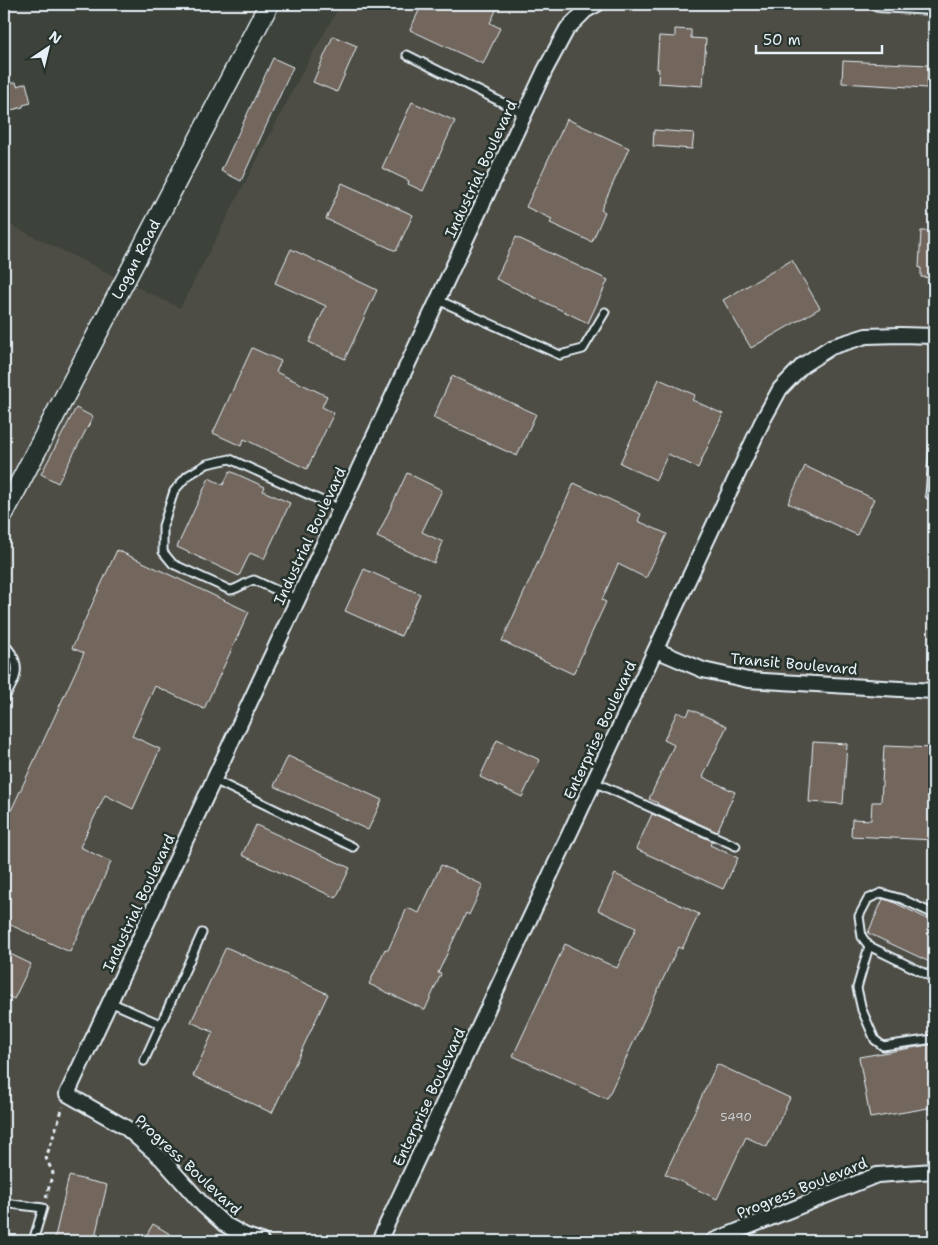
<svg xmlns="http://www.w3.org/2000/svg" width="938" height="1245" font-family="'Shantell Sans',sans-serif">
	<rect width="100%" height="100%" fill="#3d423b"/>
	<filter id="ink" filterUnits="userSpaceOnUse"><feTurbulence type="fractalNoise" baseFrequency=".02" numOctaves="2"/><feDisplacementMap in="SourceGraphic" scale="10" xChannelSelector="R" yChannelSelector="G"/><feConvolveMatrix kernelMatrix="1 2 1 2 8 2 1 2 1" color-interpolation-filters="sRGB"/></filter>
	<g filter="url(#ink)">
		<path fill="#4d4d45" d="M341 4H934V1241H4V222L180 308 305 67Z"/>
		<g fill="#72665d" stroke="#e8f1f8">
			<path d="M422 4H499L490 23 500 28 483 64 410 30Z"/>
			<path d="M675 29 691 30V38L706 39 703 86 658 83 659 69H657L659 36 675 37Z"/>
			<path d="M333 36 357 46 337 92 313 82Z"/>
			<path d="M273 58 293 67 241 181 221 171Z"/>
			<path d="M843 61 928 65 927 88 842 83Z"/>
			<path d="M16 82 17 86 26 83 31 103 23 105V107L4 112V85Z"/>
			<path d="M412 102 455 121 423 191 408 184 409 181 382 168Z"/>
			<path d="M567 119 629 148 601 210 605 212 592 242 550 223 552 219 526 207Z"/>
			<path d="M654 130 694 133 692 149 653 146Z"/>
			<path d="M342 183 413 215 396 251 326 219Z"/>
			<path d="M921 231H934V278L921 277V268H919Z"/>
			<path d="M516 237 608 280 588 323 496 279Z"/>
			<path d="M291 249 377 290 345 359 309 342 326 306 275 283Z"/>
			<path d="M792 260 820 308 751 348 723 300Z"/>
			<path d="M252 348 281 361 276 372 327 396 322 407 334 413 307 469 244 439 241 446 213 433Z"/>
			<path d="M452 376 536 414 517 456 433 418Z"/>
			<path d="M659 379 695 395 692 400 723 414 698 468 668 454 656 480 620 463Z"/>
			<path d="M76 408 93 417 58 483 41 474Z"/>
			<path d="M805 466 874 499 857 535 788 503Z"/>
			<path d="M230 471 265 487 263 491 290 503 264 559 250 553 239 576 177 547 209 478 223 485Z"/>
			<path d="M407 473 442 490 422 532 443 542 434 563 377 537Z"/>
			<path d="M574 483 641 514 638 521 667 534 646 578 618 564 602 600 606 602 573 674 502 641Z"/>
			<path d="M117 550 249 612 204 709 155 686 132 736 160 749 133 809 105 795 80 847 111 862 70 952 4 922V812L9 815 84 653 72 648Z"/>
			<path d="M364 569 420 594 401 636 345 611Z"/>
			<path d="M690 709 727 726 703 777 735 792 717 832 657 804 658 803 649 799 674 745 664 740 677 712 687 716Z"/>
			<path d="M497 740 540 760 522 797 480 777Z"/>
			<path d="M813 742 847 744 843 804 809 802Z"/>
			<path d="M884 746 934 748V840L851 836 852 819 871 820 872 802H881Z"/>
			<path d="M288 756 382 800 368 830 274 786Z"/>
			<path d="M652 814 712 841 710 845 738 858 723 889 636 849Z"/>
			<path d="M256 825 350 868 336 898 242 855Z"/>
			<path d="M441 865 483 885 469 915 466 913 438 973 441 974 425 1010 369 984 385 949 388 950 407 908 419 913Z"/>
			<path d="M615 874 699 914 682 949 678 947 607 1099 513 1056 565 944 617 968 636 928 598 910Z"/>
			<path d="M883 899 891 901 934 922V964L868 933Z"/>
			<path d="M226 947 328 994 272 1113 193 1076 213 1032 191 1022Z"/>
			<path d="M4 951 31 964 14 999 4 994Z"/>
			<path d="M934 1044V1107L870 1118 859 1057Z"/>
			<path d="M717 1064 790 1098 767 1147 746 1137 717 1199 665 1174Z"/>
			<path d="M69 1176 107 1185 94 1241H54Z"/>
			<path d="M153 1224 182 1241H143Z"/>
		</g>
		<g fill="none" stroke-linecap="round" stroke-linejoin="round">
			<defs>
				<g id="lane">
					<path d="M407 55 525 114"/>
					<path d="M438 300 560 355 583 349 605 312"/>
					<path d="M930 495 934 443"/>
					<path d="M298 600 254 580C245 582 239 589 230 590L173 564 163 552V526L174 491 187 476 207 464 230 459 340 509"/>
					<path d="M4 645C8 647 9 650 12 654 22 672 13 683 4 699"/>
					<path d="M214 780 353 847"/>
					<path d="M594 782 736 846"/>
					<path d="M934 914 902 899 881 893 868 899 859 916 862 937 869 946 934 978"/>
					<path d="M869 946 857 988 862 1010 875 1040 883 1046 934 1039"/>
					<path d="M110 1002 160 1024"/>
					<path d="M144 1061 202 933"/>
					<path d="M4 1203 43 1208 33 1241"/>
				</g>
				<g id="street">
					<path d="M878 4 934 7"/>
					<path d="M656 650 703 670 748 680 934 691"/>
					<path d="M261 1241 244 1235 224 1224 203 1205 162 1159 125 1127 67 1094 545 70 567 29 586 10 597 4"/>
					<path d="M379 1241 762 422 780 389 803 365 831 347 866 336 900 335 934 336"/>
					<path d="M713 1241 877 1175 934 1171"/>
				</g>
				<g id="secondary">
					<path id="s1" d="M4 513 269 4"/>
				</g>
			</defs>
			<use href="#lane" stroke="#e8f1f8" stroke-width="11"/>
			<use href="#street" stroke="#e8f1f8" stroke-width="18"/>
			<use href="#secondary" stroke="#e8f1f8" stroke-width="22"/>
			<path stroke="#e8f1f8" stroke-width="3" stroke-dasharray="4 4" stroke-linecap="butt" d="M46 1198 53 1173 46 1158 63 1107"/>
			<use href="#lane" stroke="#26332d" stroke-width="7"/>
			<use href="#street" stroke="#26332d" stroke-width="14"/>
			<use href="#secondary" stroke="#26332d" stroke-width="19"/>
		</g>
	</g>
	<g text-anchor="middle" stroke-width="5" stroke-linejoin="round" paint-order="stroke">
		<g font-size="12" fill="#caced1">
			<text x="736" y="1121">5490</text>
		</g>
		<g font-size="15" fill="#e8f1f8" stroke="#26332d">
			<text transform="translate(481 169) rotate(-65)" y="5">Industrial Boulevard</text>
			<text dy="5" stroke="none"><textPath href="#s1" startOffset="286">Logan Road</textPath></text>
			<text transform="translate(310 536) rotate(-65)" y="5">Industrial Boulevard</text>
			<text transform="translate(794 664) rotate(5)" y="5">Transit Boulevard</text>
			<text transform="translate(600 730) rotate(-65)" y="5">Enterprise Boulevard</text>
			<text transform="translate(139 903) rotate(-65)" y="5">Industrial Boulevard</text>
			<text transform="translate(429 1097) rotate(-65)" y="5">Enterprise Boulevard</text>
			<text transform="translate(188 1165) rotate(43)" y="5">Progress Boulevard</text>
			<text transform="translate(802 1188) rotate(-22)" y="5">Progress Boulevard</text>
		</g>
	</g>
	<rect width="938" height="1245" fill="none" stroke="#26332d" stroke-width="20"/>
	<rect x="10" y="10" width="918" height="1225" fill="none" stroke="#e8f1f8" stroke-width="2" filter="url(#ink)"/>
	<g transform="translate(48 48) rotate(35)" stroke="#26332d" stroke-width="4" paint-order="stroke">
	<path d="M0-4L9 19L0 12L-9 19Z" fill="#e8f1f8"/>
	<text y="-8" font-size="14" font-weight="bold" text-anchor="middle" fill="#e8f1f8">N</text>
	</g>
	<path d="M756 45v8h126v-8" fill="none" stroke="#e8f1f8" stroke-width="2.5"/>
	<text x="763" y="45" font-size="15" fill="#e8f1f8" stroke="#26332d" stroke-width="4" paint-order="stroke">50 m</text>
</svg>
